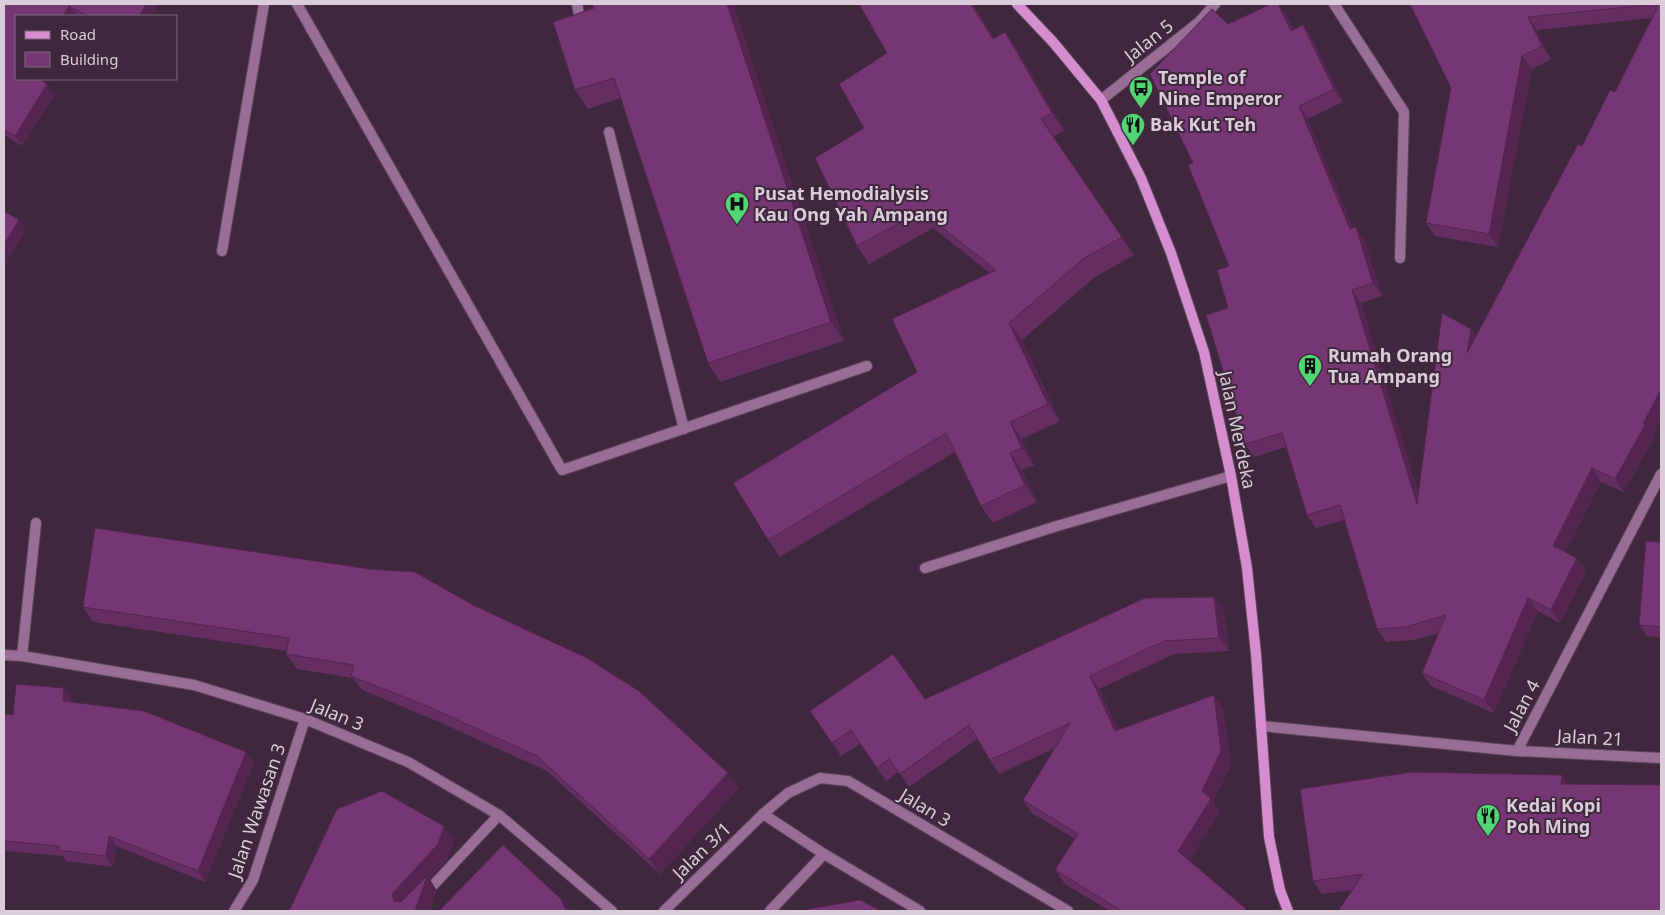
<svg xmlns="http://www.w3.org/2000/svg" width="1665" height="915" font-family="'Noto Sans',sans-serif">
	<rect width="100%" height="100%" fill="#3f283d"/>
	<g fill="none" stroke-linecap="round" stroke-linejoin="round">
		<defs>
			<g id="lane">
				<path d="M297 4 562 470 867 366"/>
				<path d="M577 4 581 26"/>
				<path d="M1334 4 1404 112 1400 258"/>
				<path d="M609 132 684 429"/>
				<path d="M222 251 264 4"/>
				<path d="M925 568 1057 526 1231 476"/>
				<path d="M22 656 36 523"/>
				<path d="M409 911 499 815"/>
			</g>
			<g id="street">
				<path d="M1101 100 1199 22 1215 4"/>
				<path d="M4 655 22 656 194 685 305 719 408 762 499 815 612 911"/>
				<path d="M1261 726 1517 751 1661 758"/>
				<path d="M1517 751 1661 474"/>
				<path d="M763 814 824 854 920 911"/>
				<path d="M234 911 253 880 305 719"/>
				<path d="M664 911 763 814 788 793 820 778 848 781 1068 911"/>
				<path d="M770 911 824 854"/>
			</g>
			<path id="secondary" d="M1017 4 1053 42 1101 100 1141 178 1171 253 1204 352 1231 476 1247 568 1256 654 1269 837 1280 890 1288 911"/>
		</defs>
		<use href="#lane" stroke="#5b4659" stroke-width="12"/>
		<use href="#street" stroke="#5b4659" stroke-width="12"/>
		<use href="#secondary" stroke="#5b4659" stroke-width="12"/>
		<use href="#lane" stroke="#9a6d97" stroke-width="10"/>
		<use href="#street" stroke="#9a6d97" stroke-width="10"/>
		<use href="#secondary" stroke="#d58dd0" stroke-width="10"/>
	</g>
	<g fill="#652e63">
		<path d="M4 4H159L152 16H16V79H40L55 95 22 146 4 135Z"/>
		<path d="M592 4H733L844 341 720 382 708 363 621 98 588 109 575 90 594 8Z"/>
		<path d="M859 4H973L994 39 1005 32 1017 49 1064 130 1053 137 1134 255 1095 277 1022 340 1060 421 1022 439 1034 465 1022 470 1037 502 993 523 981 506 955 452 780 557 768 540 917 372 990 273 933 228 869 264 857 246 864 128 887 53Z"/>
		<path d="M1410 4H1661L1653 436 1654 438 1624 492 1601 482 1565 552 1577 558 1586 571 1560 623 1538 611 1494 713 1431 686 1422 673 1439 633 1414 640 1386 642 1377 629 1344 520 1316 528 1307 515 1286 447 1254 457 1245 444 1228 308 1229 266 1193 163 1228 24 1286 14 1294 30 1303 25 1312 38 1343 102 1308 119 1353 228 1365 241 1382 296 1361 303 1418 492 1471 329 1476 336 1582 146 1615 92 1652 18 1537 30 1551 59 1532 69 1498 247 1435 236 1426 223 1451 88Z"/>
		<path d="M95 528 739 788 660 874 547 771 437 721 362 690 353 678 297 669 286 654 287 651 93 622 83 607Z"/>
		<path d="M1661 542V637L1647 636 1639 625Z"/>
		<path d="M1224 611 1229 651 1174 654 1099 689 1118 730 1223 708 1231 765 1213 802 1220 812 1189 861 1247 911H1110L1065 884 1055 870 1075 839 1032 813 1023 800 1055 748 999 774 990 760 977 739 909 787 899 772 886 781 860 744 841 756 810 711 925 699Z"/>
		<path d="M71 699V702L246 752 254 763 205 882 116 846 113 867 66 861 63 856 4 851V714L13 715Z"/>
		<path d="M1562 775 1568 784 1353 890 1322 894 1313 881Z"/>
	</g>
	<g fill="#532550">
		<path d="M146 4H159L152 16H139Z"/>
		<path d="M727 4H733L844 341 831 322Z"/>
		<path d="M971 4H973L1005 56 993 39Z"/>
		<path d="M1278 4 1286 14 1300 44 1291 31Z"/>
		<path d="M69 6 77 16H63Z"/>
		<path d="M1528 17 1537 30 1551 59 1542 46Z"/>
		<path d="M1303 25 1312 38 1343 102 1334 89Z"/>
		<path d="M1005 32 1017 49 1064 130 1052 113Z"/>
		<path d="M1522 56 1532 69 1498 247 1489 234Z"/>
		<path d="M47 84 55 95 22 146 15 136Z"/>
		<path d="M1299 106 1308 119 1359 243 1350 229Z"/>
		<path d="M19 220 26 231 4 267V245Z"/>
		<path d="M1356 227 1365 241 1382 296 1373 283Z"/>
		<path d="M1352 290 1361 303 1426 517 1417 504Z"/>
		<path d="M1009 323 1022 340 1060 421 1048 404Z"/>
		<path d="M1471 329 1480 342 1467 353Z"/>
		<path d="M1661 389V419L1653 436 1654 438 1624 492 1615 479Z"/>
		<path d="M1010 422 1022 439 1034 465 1022 448Z"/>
		<path d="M1010 453 1022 470 1037 502 1025 485Z"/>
		<path d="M1592 468 1601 482 1562 559 1553 546Z"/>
		<path d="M1577 558 1586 571 1560 623 1551 610Z"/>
		<path d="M1214 597 1224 611 1229 651 1219 638Z"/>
		<path d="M1528 598 1538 611 1494 713 1484 700Z"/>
		<path d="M1090 676 1099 689 1124 745 1115 731Z"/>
		<path d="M64 688 71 699 70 711 63 701Z"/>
		<path d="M1214 695 1223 708 1231 765 1213 802 1220 812 1187 865 1178 851Z"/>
		<path d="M246 752 254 763 205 882 198 871Z"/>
		<path d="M728 773 739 788 660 874 649 859Z"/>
		<path d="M1562 775 1571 788 1561 784Z"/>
		<path d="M444 826 454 841 448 859 430 879 437 891 430 911H415L402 909 394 901 392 894Z"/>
		<path d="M109 836 116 846 113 867 106 856Z"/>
		<path d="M561 899 570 911H566Z"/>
	</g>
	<g fill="#763573" stroke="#532550">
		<path d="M4 4H146L139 16H88L69 6 63 16H16V79H39L47 84 15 136 4 129Z"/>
		<path d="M592 4H727L831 322 708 363 614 78 575 90 553 22 594 8Z"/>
		<path d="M859 4H971L993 39 1005 32 1052 113 1041 119 1122 237 1083 259 1009 323 1048 404 1010 422 1022 448 1010 453 1025 485 981 506 946 433 768 540 733 483 917 372 892 319 996 270 921 211 857 246 815 158 864 128 839 84 887 53Z"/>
		<path d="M1271 4H1278L1291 31 1303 25 1334 89 1299 106 1350 229 1356 227 1373 283 1352 290 1417 504 1442 313 1471 329 1467 353 1578 144 1582 146 1610 90 1615 92 1659 4H1661V389L1643 424 1645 425 1615 479 1592 468 1553 546 1577 558 1551 610 1528 598 1484 700 1422 673 1446 615 1405 627 1377 629 1340 505 1307 515 1282 433 1245 444 1206 315 1228 308 1217 270 1229 266 1188 165 1193 163 1150 74 1212 9 1228 24Z"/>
		<path d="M1410 4H1659L1528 17 1542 46 1522 56 1489 234 1426 223 1451 88Z"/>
		<path d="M4 211 19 220 4 245Z"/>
		<path d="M95 528 369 569 415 572 473 605 587 658 639 691 728 773 649 859 537 756 427 706 351 676 354 665 286 654 289 638 83 607Z"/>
		<path d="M1646 541 1661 542V627L1639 625Z"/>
		<path d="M1214 597 1219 638 1164 641 1090 676 1115 731 1214 695 1221 751 1202 791 1211 799 1178 851 1246 909 1244 911H1122L1055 870 1078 834 1023 800 1070 723 990 760 969 725 900 774 889 759 877 768 851 730 832 743 810 711 893 654 925 699 1145 598Z"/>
		<path d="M16 684 64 688 63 701 144 711 246 752 198 871 109 836 106 856 58 850 59 846 4 841V714L13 715Z"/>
		<path d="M1412 772 1562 775 1561 784 1661 785V911H1338L1363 874 1313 881 1300 789Z"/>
		<path d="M382 791 444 826 438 844 392 894 394 901 401 902 427 876 415 911H289L337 809Z"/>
		<path d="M503 845 561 899 566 911H439Z"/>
		<path d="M860 900 881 911H807L809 909Z"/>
	</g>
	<defs>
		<symbol id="bus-pin" viewBox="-11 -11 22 30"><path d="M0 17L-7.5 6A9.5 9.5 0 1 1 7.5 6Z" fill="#51d674" stroke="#3f283d"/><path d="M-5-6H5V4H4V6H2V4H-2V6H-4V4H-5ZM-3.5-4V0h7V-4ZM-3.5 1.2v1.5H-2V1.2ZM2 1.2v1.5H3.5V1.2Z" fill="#111"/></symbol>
		<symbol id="restaurant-pin" viewBox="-11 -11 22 30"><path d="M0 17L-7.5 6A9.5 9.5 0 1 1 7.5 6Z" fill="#51d674" stroke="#3f283d"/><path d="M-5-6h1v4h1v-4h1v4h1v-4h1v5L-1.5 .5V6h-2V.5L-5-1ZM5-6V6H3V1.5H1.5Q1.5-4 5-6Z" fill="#111"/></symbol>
		<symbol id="hospital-pin" viewBox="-11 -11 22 30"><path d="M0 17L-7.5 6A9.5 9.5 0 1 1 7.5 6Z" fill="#51d674" stroke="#3f283d"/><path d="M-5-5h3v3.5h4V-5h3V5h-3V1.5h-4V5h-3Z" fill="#111"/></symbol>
		<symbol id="building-pin" viewBox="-11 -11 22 30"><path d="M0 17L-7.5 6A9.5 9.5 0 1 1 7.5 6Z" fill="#51d674" stroke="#3f283d"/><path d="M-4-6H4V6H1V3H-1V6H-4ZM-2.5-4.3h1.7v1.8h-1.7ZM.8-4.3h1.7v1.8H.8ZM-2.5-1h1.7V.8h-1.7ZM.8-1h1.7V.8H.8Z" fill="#111"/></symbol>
	</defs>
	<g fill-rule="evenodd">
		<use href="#bus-pin" x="1127" y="74" width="28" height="38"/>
		<use href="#restaurant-pin" x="1119" y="111" width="28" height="38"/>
		<use href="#hospital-pin" x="723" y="190" width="28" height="38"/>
		<use href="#building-pin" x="1296" y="352" width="28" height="38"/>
		<use href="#restaurant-pin" x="1474" y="802" width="28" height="38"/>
	</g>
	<g text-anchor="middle" stroke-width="4" stroke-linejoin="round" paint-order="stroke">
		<g font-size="18" fill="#dbccd9" stroke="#3f283d">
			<text transform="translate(1149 41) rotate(-38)" y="6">Jalan 5</text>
			<text transform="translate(1237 430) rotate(78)" y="6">Jalan Merdeka</text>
			<text transform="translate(1522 706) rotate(-62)" y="6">Jalan 4</text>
			<text transform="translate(337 715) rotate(22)" y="6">Jalan 3</text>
			<text transform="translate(1590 738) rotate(3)" y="6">Jalan 21</text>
			<text transform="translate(925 808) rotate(31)" y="6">Jalan 3</text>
			<text transform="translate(257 811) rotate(-71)" y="6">Jalan Wawasan 3</text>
			<text transform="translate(702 851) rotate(-44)" y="6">Jalan 3/1</text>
		</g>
		<g font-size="18" font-weight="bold" fill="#dbccd9" stroke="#3f283d" text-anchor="start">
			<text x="1158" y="84">Temple of<tspan x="1158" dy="21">Nine Emperor</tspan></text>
			<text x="1150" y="131">Bak Kut Teh</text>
			<text x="754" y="200">Pusat Hemodialysis<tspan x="754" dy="21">Kau Ong Yah Ampang</tspan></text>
			<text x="1328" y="362">Rumah Orang<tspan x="1328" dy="21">Tua Ampang</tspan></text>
			<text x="1506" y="812">Kedai Kopi<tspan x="1506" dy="21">Poh Ming</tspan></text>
		</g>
	</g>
	<rect width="1665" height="915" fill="none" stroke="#dbccd9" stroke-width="10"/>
	<rect x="15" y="15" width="162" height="65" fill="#3f283d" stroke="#7d6a7b"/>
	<rect x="25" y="31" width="25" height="8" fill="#d58dd0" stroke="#7d6a7b"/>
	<text x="60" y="40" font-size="15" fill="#dbccd9">Road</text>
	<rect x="25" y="52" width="25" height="15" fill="#763573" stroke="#7d6a7b"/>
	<text x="60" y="65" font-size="15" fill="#dbccd9">Building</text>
</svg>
